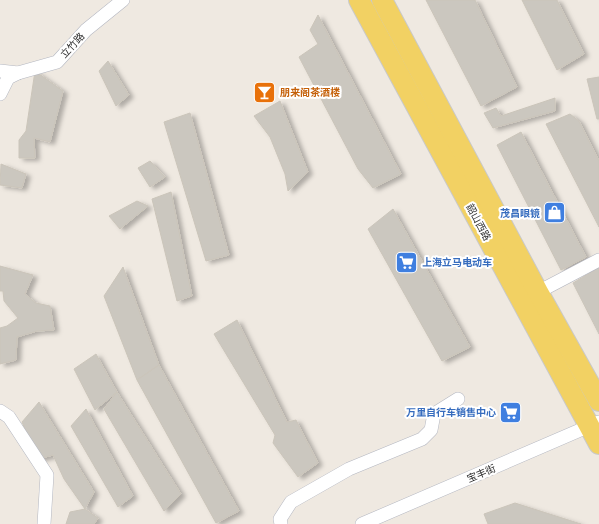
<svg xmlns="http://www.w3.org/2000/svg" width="599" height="524" font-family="Signika,'Noto Sans SC',sans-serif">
	<defs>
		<filter id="shadow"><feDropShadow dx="4.5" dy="2.5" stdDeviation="2" flood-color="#0004"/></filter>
	</defs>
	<rect width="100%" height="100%" fill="#efe9e1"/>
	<g fill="#cbc7bf" stroke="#cbc5ba" filter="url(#shadow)">
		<path d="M426 0H475L517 87 481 106Z"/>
		<path d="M522 0H557L584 54 557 70Z"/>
		<path d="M318 15 401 174 373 188 358 169 299 57 318 44 310 30Z"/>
		<path d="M108 61 129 95 116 106 99 71Z"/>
		<path d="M35 71 63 91 50 142 34 138 35 158H19V140L26 131Z"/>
		<path d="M599 77V119H597L587 79Z"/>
		<path d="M555 98V111L493 128 484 113 496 108 501 116Z"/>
		<path d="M280 101 308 172 288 191 285 174 270 137 254 116Z"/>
		<path d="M190 113 229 255 206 261 164 122Z"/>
		<path d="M570 114 579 121 599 161V227L546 124Z"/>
		<path d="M521 132 586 257 561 270 497 145Z"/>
		<path d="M150 161 165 177 150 187 138 168Z"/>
		<path d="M1 164 26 174 22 188 0 185Z"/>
		<path d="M171 192 192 296 177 301 152 199Z"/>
		<path d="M137 201 148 206 120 229 109 216Z"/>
		<path d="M393 209 470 347 442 361 368 229Z"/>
		<path d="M0 266 33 275 25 294 36 303 50 306 54 330 37 331 17 337 16 360 0 364V328L7 326 18 318 4 301 3 291H0Z"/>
		<path d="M123 267 159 365 137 380 104 296Z"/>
		<path d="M598 268 599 269V334L573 283Z"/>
		<path d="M237 320 287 422 296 420 318 463 298 477 273 443 275 435 214 334Z"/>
		<path d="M96 354 117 392 95 410 74 369Z"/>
		<path d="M159 365 239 511 216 523 137 380Z"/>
		<path d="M117 392 181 494 164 511 104 409Z"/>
		<path d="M39 402 94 492 85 509 64 479 53 455 38 459 22 422Z"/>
		<path d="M86 409 133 496 118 507 71 426Z"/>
		<path d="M515 503 581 524H488L484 514Z"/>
		<path d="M85 509 98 518 94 524H66L70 512Z"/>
	</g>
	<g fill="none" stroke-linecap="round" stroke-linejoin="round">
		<defs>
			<g id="minor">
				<path d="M0 71 18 73"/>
				<path d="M0 94 8 78 18 73 57 62 86 30 123 0"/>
				<path d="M538 292 599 260"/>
				<path d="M0 411 9 417 47 475 44 524"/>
				<path d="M281 524 280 519 291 502 349 469 422 439 431 430 434 414 458 399"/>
				<path d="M362 524 599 422"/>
			</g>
			<g id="primary">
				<path d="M359 0 599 444"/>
				<path d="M382 0 538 292 599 401"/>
			</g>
		</defs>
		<use href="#minor" stroke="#b4b7c1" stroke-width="14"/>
		<use href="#primary" stroke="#c9c9c9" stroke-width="22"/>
		<use href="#minor" stroke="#fff" stroke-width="13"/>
		<use href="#primary" stroke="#f2d163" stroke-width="20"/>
	</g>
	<defs>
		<symbol id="bar-square" viewBox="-11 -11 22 22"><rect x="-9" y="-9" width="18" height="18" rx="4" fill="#e8710a" stroke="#fff"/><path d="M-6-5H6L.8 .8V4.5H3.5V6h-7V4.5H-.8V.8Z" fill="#fff"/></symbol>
		<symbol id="shop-square" viewBox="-11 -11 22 22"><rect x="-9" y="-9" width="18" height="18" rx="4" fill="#3f7fe0" stroke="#fff"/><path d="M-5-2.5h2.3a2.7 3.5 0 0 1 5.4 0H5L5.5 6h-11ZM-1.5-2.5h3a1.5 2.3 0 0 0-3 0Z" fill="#fff"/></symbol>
		<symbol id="supermarket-square" viewBox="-11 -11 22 22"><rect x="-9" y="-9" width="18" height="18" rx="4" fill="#3f7fe0" stroke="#fff"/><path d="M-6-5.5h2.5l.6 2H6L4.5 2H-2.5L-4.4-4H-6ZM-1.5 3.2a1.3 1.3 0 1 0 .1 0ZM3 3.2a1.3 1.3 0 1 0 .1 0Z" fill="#fff"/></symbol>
	</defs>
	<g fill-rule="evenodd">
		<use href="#bar-square" x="252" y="80" width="25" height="25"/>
		<use href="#shop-square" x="542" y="200" width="25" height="25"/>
		<use href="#supermarket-square" x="394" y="250" width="25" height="25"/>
		<use href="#supermarket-square" x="498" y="400" width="25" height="25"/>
	</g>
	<g text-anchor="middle" stroke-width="4" stroke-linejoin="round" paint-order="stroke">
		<g font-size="10" fill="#2e2e2e" stroke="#fff">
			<text transform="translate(72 45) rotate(-47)" y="4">立竹路</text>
			<text transform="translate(479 222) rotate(62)" y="4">韶山西路</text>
			<text transform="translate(481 473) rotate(-23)" y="4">宝丰街</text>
		</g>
		<g font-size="10" font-weight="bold" fill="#c56008" stroke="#fff" text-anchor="start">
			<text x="280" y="96">朋来阁茶酒楼</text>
		</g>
		<g font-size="10" font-weight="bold" fill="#366cbe" stroke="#fff" text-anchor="end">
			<text x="540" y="217">茂昌眼镜</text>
			<text x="422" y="266" text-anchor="start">上海立马电动车</text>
			<text x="496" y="416">万里自行车销售中心</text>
		</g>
	</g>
</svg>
